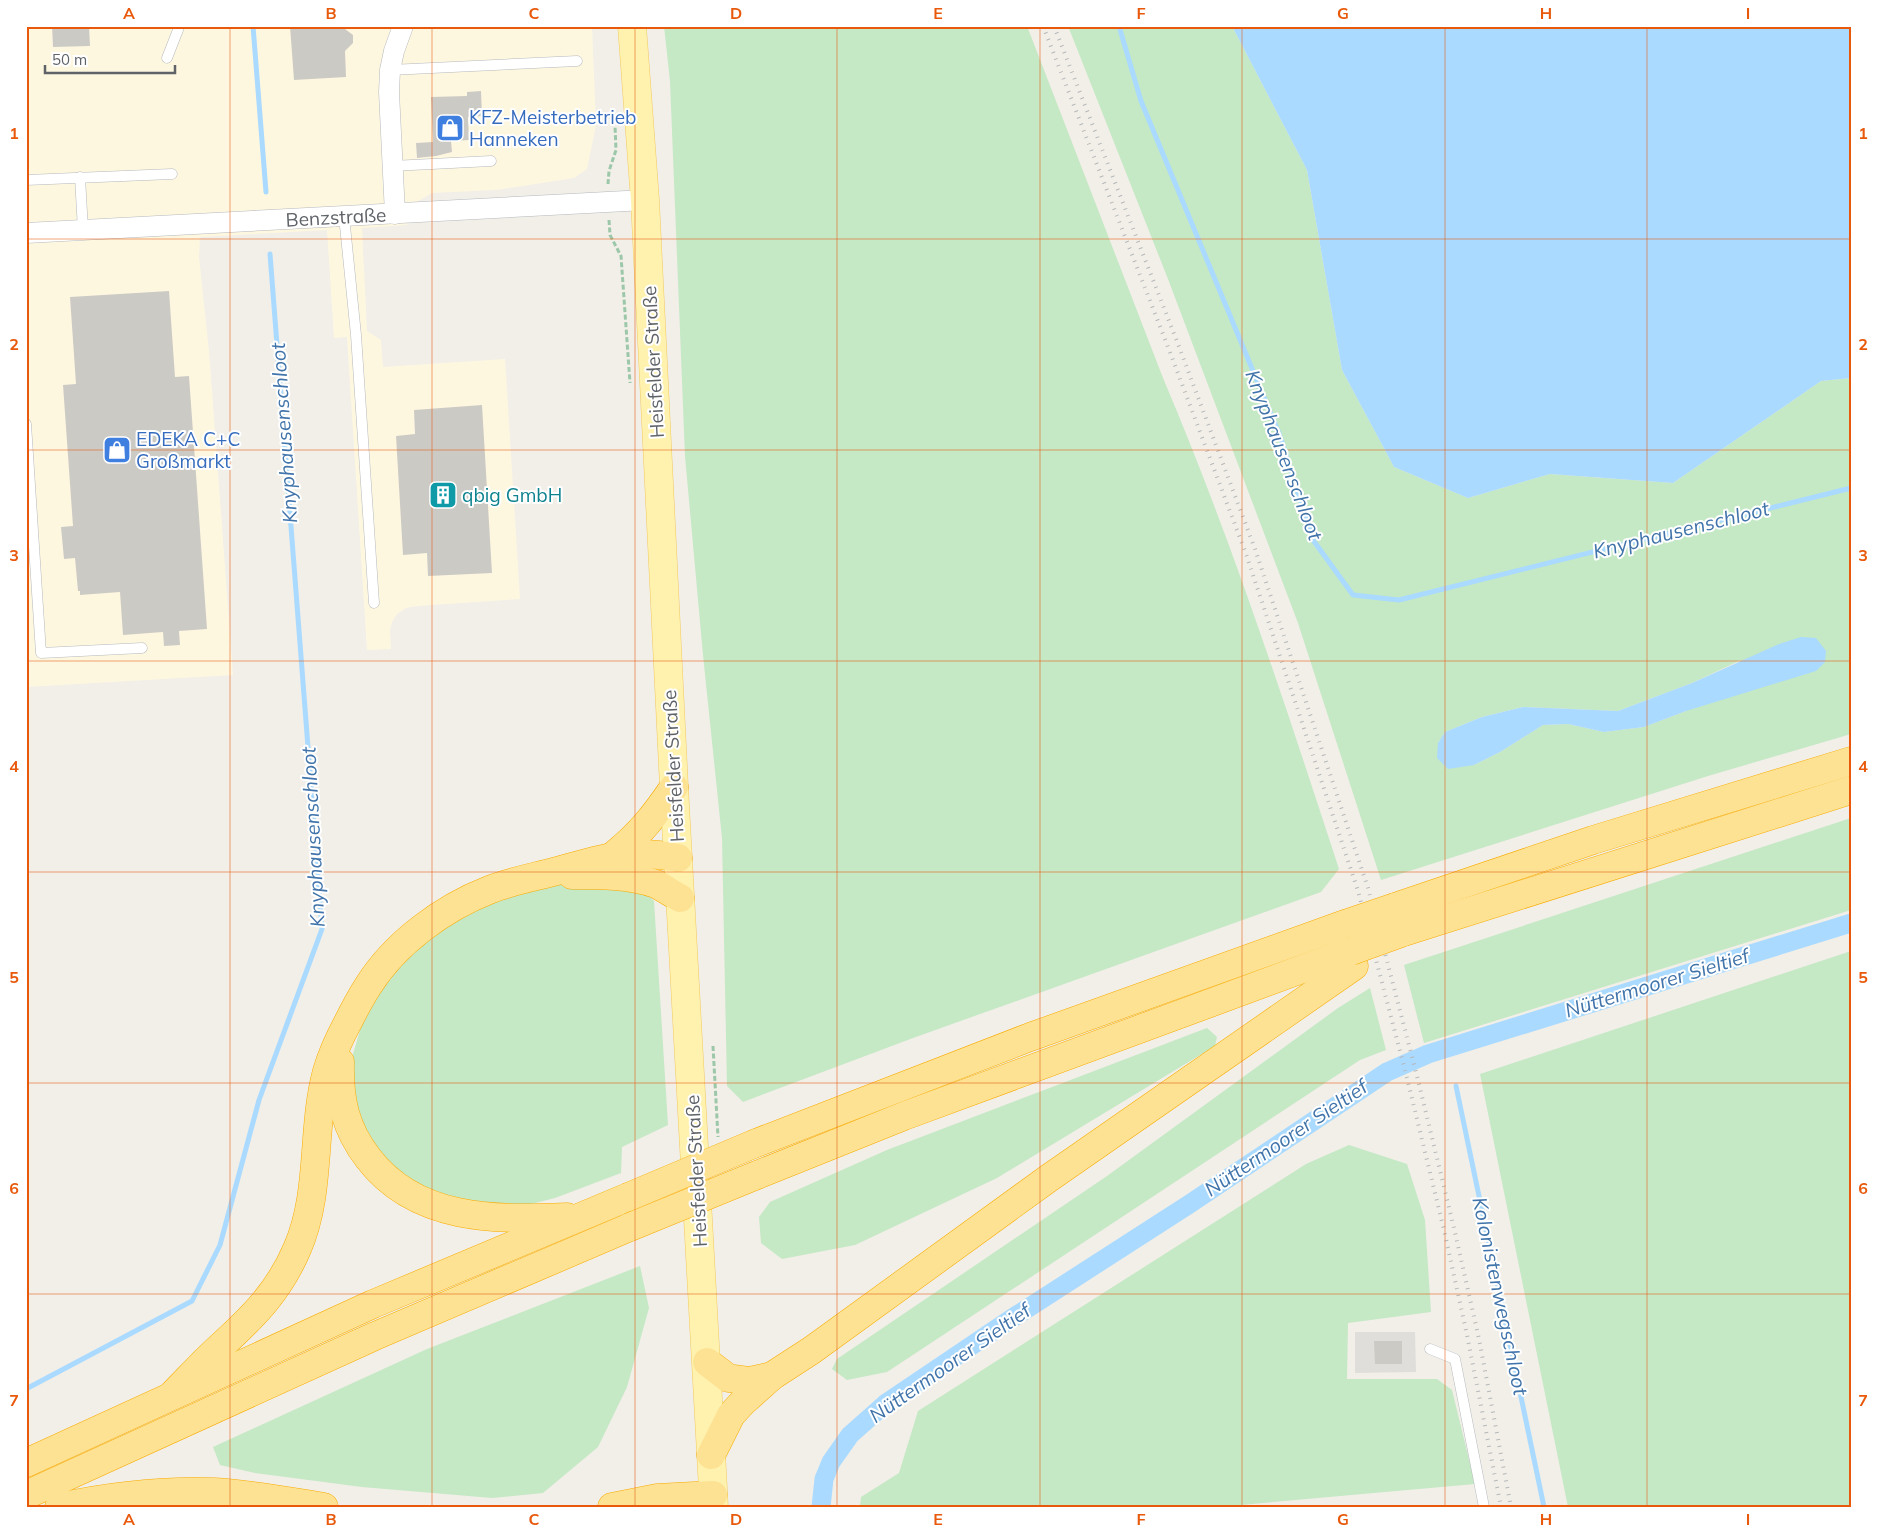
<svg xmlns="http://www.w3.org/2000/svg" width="1877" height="1533" font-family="Mulish,sans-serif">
	<rect width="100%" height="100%" fill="#f1efe8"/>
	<path fill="#fef7e0" d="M26 26H592L596 125 587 169 574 178 496 190 432 193 408 207 407 225 362 228 367 331 381 340 383 367 505 359 520 599 417 606 406 608 397 614 392 622 390 630 391 649 367 650 347 337 334 338 327 230 200 237 199 257 209 351 233 675 26 687Z"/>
	<path fill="#e0deda" d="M1355 1332H1415L1416 1372 1355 1373Z"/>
	<g fill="#c5e8c5" fill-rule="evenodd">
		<path d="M664 26H1027L1163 378C1231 538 1285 704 1339 869L1321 892 913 1038 743 1102 727 1086 722 838 703 655 685 456 670 81Z"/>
		<path d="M1068 26H1232L1307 170 1342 370 1394 467 1468 498 1550 474 1673 483 1821 381 1851 378V734L1708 776 1381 880 1298 623 1168 279ZM1741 660 1686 711 1644 727 1604 732 1568 724 1543 725 1500 752 1474 765 1438 743 1445 732 1482 717 1523 707 1618 711 1692 683Z"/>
		<path d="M1851 818V910L1424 1043 1404 965Z"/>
		<path d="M566 881 646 893 654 901 668 1125 622 1147 621 1173 555 1198 515 1208 484 1209 406 1185 362 1130 351 1079 353 1054 365 1013 410 949 483 902Z"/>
		<path d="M1851 951V1507H1568L1480 1074Z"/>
		<path d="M1370 988 1386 1050 1360 1060 887 1372 847 1380 832 1369 837 1359 1107 1176 1338 1008Z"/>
		<path d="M1207 1028 1217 1037 1215 1046 997 1178 855 1245 782 1259 761 1243 759 1217 770 1202 887 1150Z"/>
		<path d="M1349 1145 1407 1164 1425 1220 1431 1312 1348 1323 1347 1379H1437L1452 1390 1475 1484 1218 1507H860L861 1497 899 1473 918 1411 1306 1164Z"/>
		<path d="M640 1266 649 1308 627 1387 598 1447 543 1493 492 1498 362 1487 255 1473 220 1465 213 1447 427 1349Z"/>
	</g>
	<g fill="#aadaff">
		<path d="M1232 26H1851V378L1821 381 1673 483 1550 474 1468 498 1394 467 1342 370 1307 170Z"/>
		<path d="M1801 637 1816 638 1826 651 1825 662 1816 671 1686 711 1644 727 1604 732 1568 724 1543 725 1500 752 1474 765 1448 769 1437 758 1438 743 1445 732 1482 717 1523 707 1618 711 1692 683 1779 644Z"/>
	</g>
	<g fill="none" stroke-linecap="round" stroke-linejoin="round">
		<g stroke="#aadaff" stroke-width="5">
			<path d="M253 26 266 192"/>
			<path d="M1119 26 1141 101 1280 436 1313 540 1353 595 1399 600 1851 488"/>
			<path d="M1456 1086 1544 1507"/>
			<path d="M26 1389 192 1301 220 1245 259 1100 322 929 270 254"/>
		</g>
		<path stroke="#aadaff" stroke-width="19" d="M821 1507 824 1479 831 1462 850 1435 885 1404 1014 1317 1188 1205 1387 1072 1428 1054 1851 923"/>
	</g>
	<g fill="#cccac5">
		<path d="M52 26H89L90 46 53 47Z"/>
		<path d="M290 26H341L353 35V43L345 51 346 77 294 80Z"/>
		<path d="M481 91 482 116 468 117 469 140 451 141 452 152 436 156 417 158 416 143 433 142 431 97 467 96V92Z"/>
		<path d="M169 291 175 377 189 376 207 629 179 631 180 645 164 646 163 632 123 635 120 592 80 595V591H78L75 558 64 559 61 527 73 526 63 385 76 384 70 297Z"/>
		<path d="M482 405 492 573 428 576 427 553 403 555 396 436 415 434 414 410Z"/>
		<path d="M1374 1341H1402V1364H1375Z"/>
	</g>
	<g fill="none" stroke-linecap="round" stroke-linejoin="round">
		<defs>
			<g id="service">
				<path d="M167 58 178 30V26"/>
				<path d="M390 70 577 61"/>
				<path d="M392 166 491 161"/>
				<path d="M80 177 83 230"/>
				<path d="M26 180 172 174"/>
				<path d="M344 216 356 335 374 603"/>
				<path d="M26 424 41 653 142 648"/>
				<path d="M1430 1349 1455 1359 1484 1507"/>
			</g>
			<g id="minor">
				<path d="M395 214 389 92 390 70 394 51 403 26"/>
				<path d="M26 233 645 200"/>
			</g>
			<path id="primary" d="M632 26 645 200 674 787 714 1507"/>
			<g id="motorway">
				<path d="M614 855C641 833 655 815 674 787"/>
				<path d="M572 875C600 875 630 875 656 884 664 888 672 894 680 898"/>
				<path d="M1395 907 1593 840 1851 761"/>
				<path d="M1401 933 1851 790"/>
				<path d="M340 1062C339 1100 345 1128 368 1158 416 1221 495 1220 567 1217"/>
				<path d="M756 1143 1030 1037 1345 924"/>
				<path d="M757 1175 904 1116 1351 951"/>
				<path d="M707 1362 728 1378 750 1381 772 1376"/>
				<path d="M172 1395C188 1379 204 1361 221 1346 254 1316 279 1291 297 1249 322 1192 311 1129 327 1071 332 1054 340 1037 348 1022 354 1010 361 997 368 986 395 943 443 908 489 890 511 881 535 877 557 871 604 858 629 848 678 858"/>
				<path d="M711 1455 731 1415 743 1402 772 1376 812 1350 1049 1178 1354 966"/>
				<path d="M26 1463 373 1304 628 1197"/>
				<path d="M26 1495 375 1336 630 1227"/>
				<path d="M59 1507C110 1496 161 1490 214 1492 251 1494 287 1501 324 1507"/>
				<path d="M612 1507 657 1498 713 1495"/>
			</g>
		</defs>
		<use href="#service" stroke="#b5b8bc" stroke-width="11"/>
		<use href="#minor" stroke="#b5b8bc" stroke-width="21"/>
		<use href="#primary" stroke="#f2c960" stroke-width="29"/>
		<use href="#motorway" stroke="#f9ab00" stroke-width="29"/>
		<g stroke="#9cc7a9" stroke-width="3" stroke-dasharray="5 2.5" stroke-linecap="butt">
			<path d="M608 184 609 171 616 150 615 126"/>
			<path d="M609 220 610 235 621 256 630 383"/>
			<path d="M713 1046 718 1137"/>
		</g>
		<use href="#service" stroke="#fff" stroke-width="10"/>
		<use href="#minor" stroke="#fff" stroke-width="20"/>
		<use href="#primary" stroke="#fff2af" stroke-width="28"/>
		<use href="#motorway" stroke="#fde293" stroke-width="28"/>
		<g stroke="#b6b7b8" stroke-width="4" stroke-dasharray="1 6" stroke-linecap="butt">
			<path d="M1043 26 1168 347 1246 554 1358 891 1407 1078 1444 1230 1467 1335 1501 1507"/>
			<path d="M1054 26 1178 344 1255 549 1368 888 1417 1076 1454 1228 1479 1339 1511 1507"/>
		</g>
		<defs>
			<g id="motorway-bridge">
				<path d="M1345 924 1395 907"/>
				<path d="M1351 951 1401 933"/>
				<path d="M628 1197 756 1143"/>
				<path d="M630 1227 757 1175"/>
			</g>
		</defs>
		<use href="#motorway-bridge" stroke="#f9ab00" stroke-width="29" stroke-linecap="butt"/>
		<use href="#motorway-bridge" stroke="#fde293" stroke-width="28"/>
	</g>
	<path fill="none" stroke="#e8590c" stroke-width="1" stroke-opacity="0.55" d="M230 26V1507M432 26V1507M635 26V1507M837 26V1507M1040 26V1507M1242 26V1507M1445 26V1507M1647 26V1507M26 239H1851M26 450H1851M26 661H1851M26 872H1851M26 1083H1851M26 1294H1851"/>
	<defs>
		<symbol id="shop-square" viewBox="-11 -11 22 22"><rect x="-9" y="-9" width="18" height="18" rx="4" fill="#3f7fe0" stroke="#fff"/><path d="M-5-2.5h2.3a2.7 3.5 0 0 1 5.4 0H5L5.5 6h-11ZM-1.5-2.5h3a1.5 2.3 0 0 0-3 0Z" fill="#fff"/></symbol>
		<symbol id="building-square" viewBox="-11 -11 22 22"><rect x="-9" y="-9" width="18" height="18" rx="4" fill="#0f9aa8" stroke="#fff"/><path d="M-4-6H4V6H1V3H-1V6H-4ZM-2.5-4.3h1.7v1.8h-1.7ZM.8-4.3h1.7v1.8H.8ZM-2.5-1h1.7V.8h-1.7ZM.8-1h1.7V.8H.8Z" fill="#fff"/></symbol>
	</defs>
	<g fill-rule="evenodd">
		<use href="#shop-square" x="434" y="112" width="32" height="32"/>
		<use href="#shop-square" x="101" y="434" width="32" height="32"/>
		<use href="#building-square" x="427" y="479" width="32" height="32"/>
	</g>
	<g text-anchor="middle" stroke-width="4" stroke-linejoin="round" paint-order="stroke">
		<g font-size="19" fill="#366cbe" stroke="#fff" text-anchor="start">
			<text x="469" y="124">KFZ-Meisterbetrieb<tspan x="469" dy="22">Hanneken</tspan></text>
			<text x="136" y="446">EDEKA C+C<tspan x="136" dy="22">Großmarkt</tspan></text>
		</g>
		<g font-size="19" fill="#5f6368" stroke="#fff">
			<text transform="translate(336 217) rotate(-3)" y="7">Benzstraße</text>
			<text transform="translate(653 362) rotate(-93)" y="7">Heisfelder Straße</text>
			<text transform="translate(673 766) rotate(-93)" y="7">Heisfelder Straße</text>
			<text transform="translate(696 1171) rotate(-93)" y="7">Heisfelder Straße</text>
		</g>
		<g font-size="19" fill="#0d838f" stroke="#fff" text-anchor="start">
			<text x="462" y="502">qbig GmbH</text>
		</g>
		<g font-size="20" font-style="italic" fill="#4174aa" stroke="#fff">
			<text transform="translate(284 433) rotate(-94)" y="7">Knyphausenschloot</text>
			<text transform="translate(1284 455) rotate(69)" y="7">Knyphausenschloot</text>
			<text transform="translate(1681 530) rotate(-14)" y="7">Knyphausenschloot</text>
			<text transform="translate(313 837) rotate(-93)" y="7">Knyphausenschloot</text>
			<text transform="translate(1657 983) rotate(-17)" y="7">Nüttermoorer Sieltief</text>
			<text transform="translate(1286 1138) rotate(-34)" y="7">Nüttermoorer Sieltief</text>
			<text transform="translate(1500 1296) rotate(78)" y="7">Kolonistenwegschloot</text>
			<text transform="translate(950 1363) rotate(-35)" y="7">Nüttermoorer Sieltief</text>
		</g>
	</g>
	<rect width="1877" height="1533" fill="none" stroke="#ffffff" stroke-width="55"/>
	<path d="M45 65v8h130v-8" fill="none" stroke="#5f6368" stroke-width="2.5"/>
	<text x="52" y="65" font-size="15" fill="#5f6368" stroke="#ffffff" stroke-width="4" paint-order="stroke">50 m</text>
	<rect x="28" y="28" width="1822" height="1478" fill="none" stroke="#e8590c" stroke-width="2"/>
	<g font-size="16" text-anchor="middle" font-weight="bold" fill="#e8590c">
		<text x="129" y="19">A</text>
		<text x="331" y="19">B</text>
		<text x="534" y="19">C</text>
		<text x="736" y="19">D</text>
		<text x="938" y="19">E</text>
		<text x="1141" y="19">F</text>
		<text x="1343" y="19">G</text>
		<text x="1546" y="19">H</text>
		<text x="1748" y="19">I</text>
		<text x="14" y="139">1</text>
		<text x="1863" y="139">1</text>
		<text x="14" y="350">2</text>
		<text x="1863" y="350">2</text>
		<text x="14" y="561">3</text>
		<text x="1863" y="561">3</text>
		<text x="14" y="772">4</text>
		<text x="1863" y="772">4</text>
		<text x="14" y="983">5</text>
		<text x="1863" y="983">5</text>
		<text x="14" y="1194">6</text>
		<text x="1863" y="1194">6</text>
		<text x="14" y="1406">7</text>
		<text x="1863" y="1406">7</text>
		<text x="129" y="1525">A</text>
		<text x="331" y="1525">B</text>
		<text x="534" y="1525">C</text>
		<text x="736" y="1525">D</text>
		<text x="938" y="1525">E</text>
		<text x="1141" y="1525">F</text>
		<text x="1343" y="1525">G</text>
		<text x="1546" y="1525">H</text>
		<text x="1748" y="1525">I</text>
	</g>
</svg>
